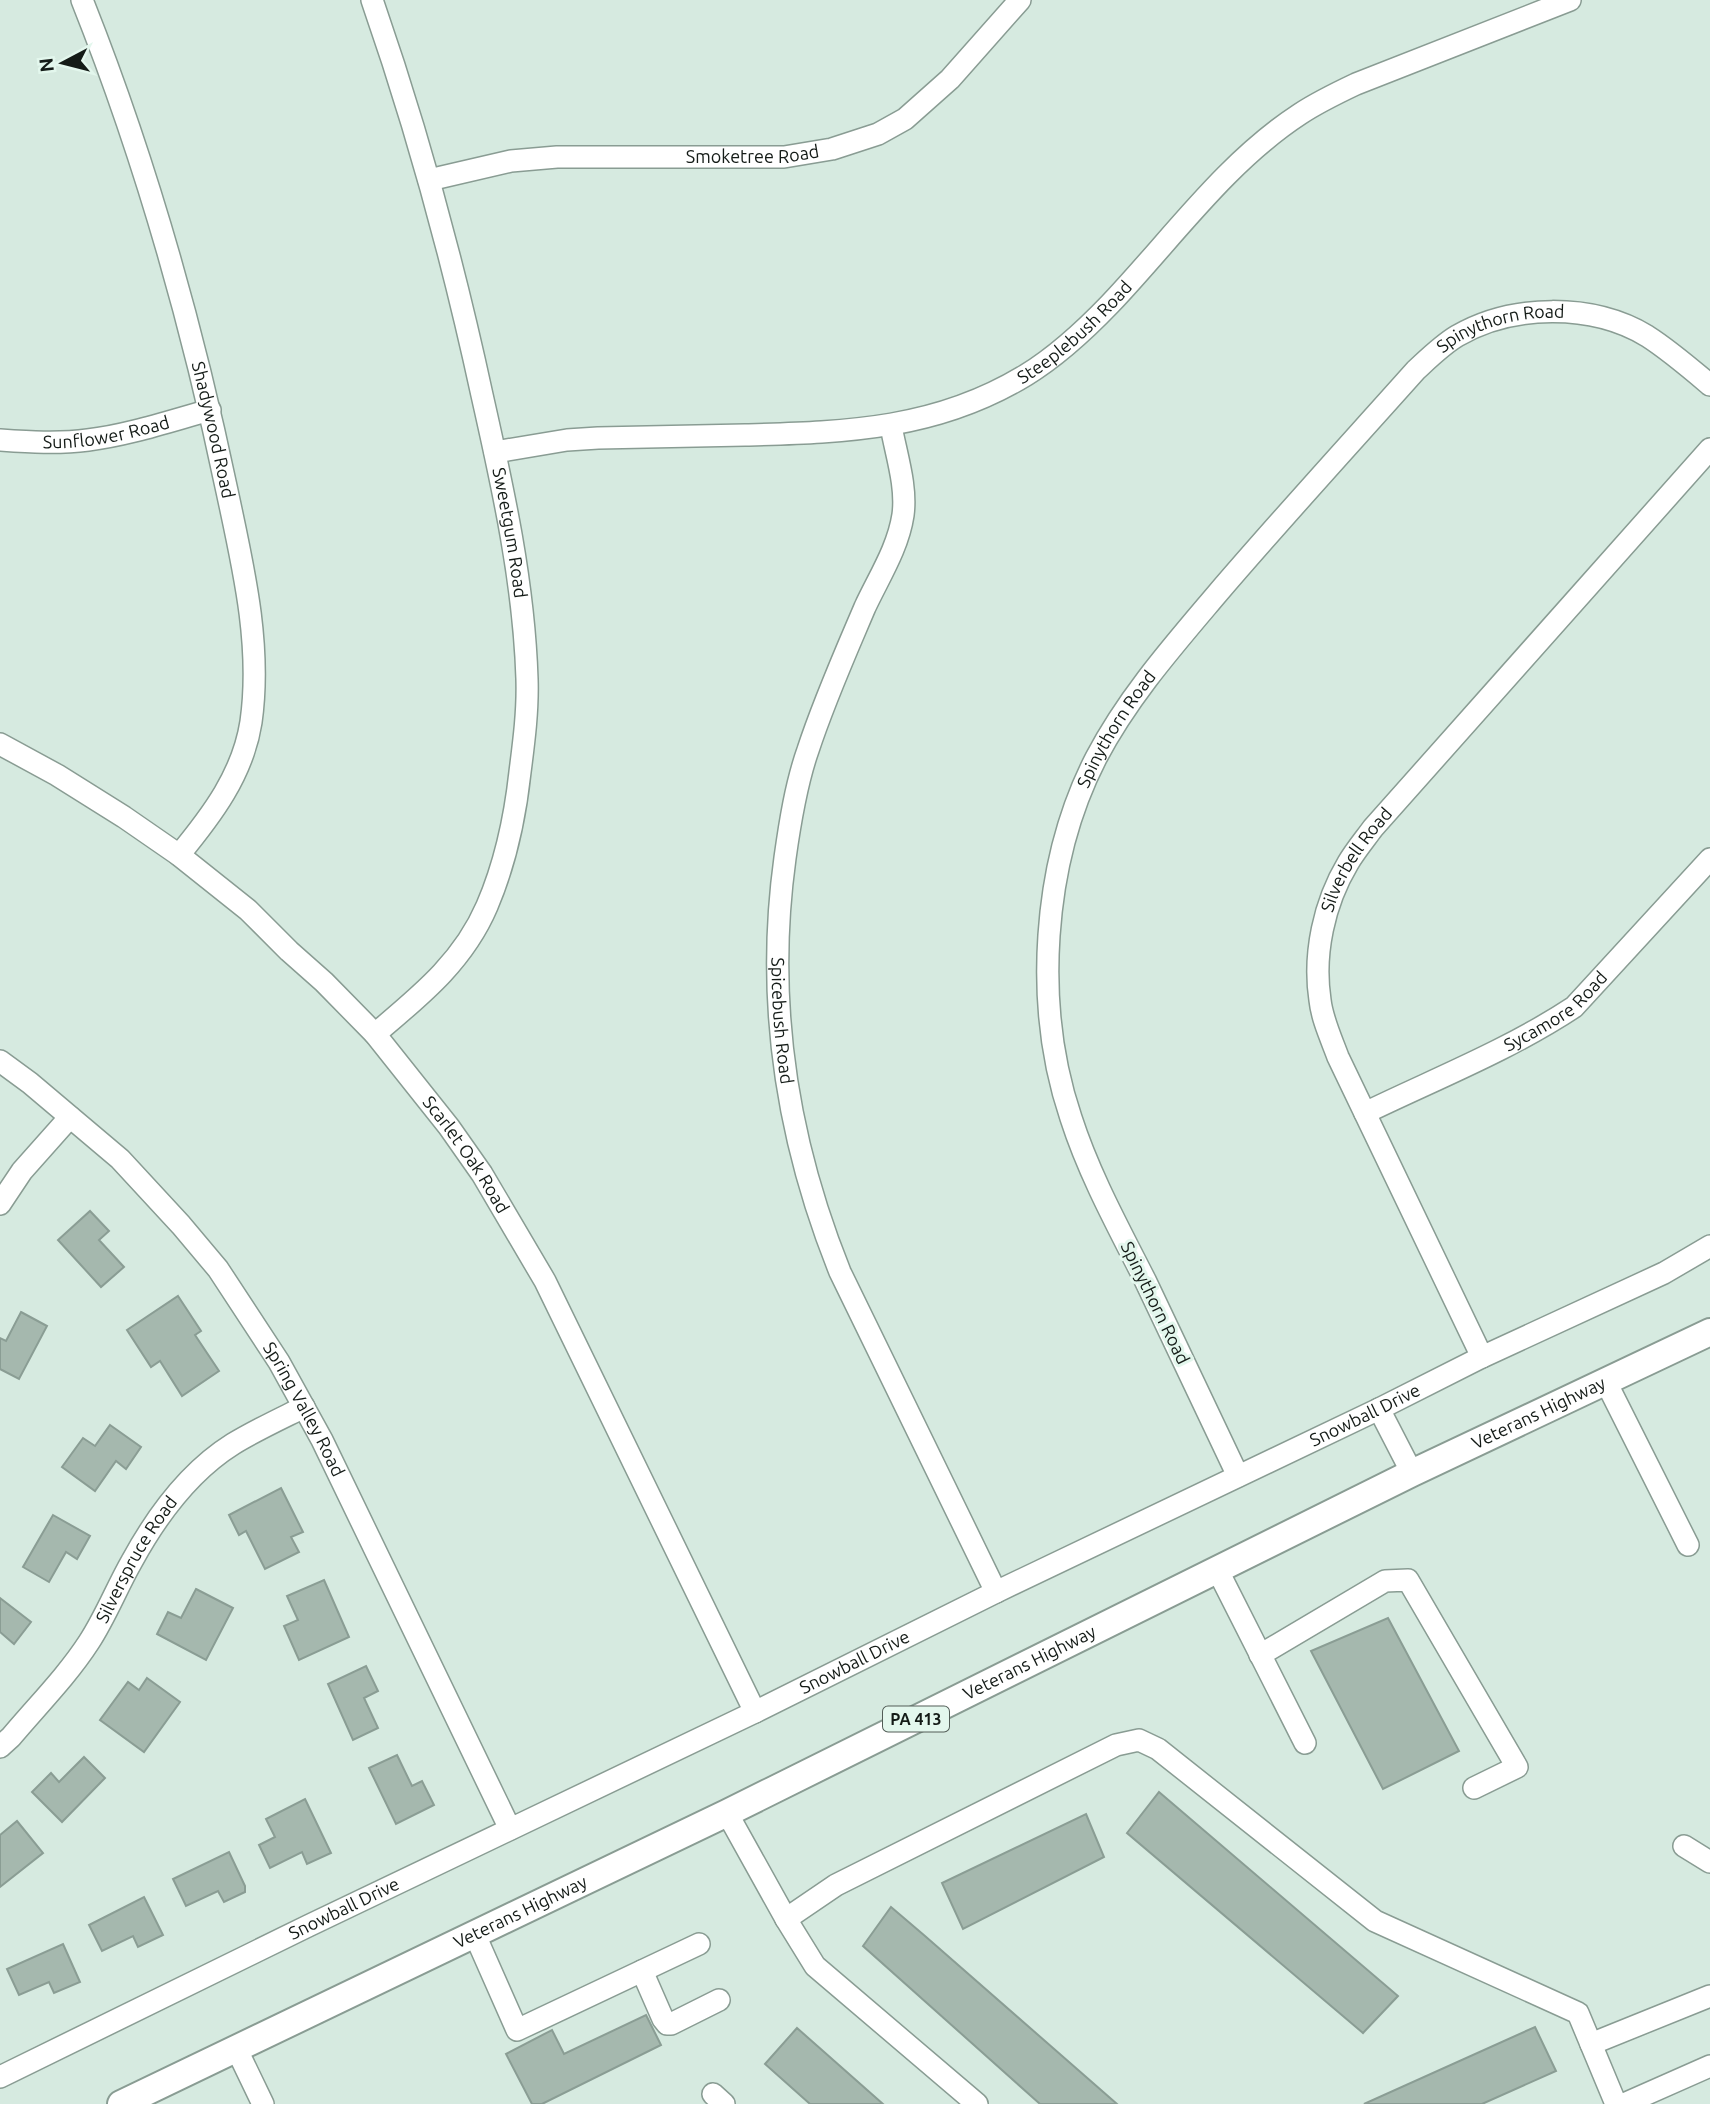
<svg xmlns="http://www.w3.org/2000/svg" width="1710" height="2104" font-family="Ubuntu,sans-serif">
	<rect width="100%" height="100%" fill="#d6eae0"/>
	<g fill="#a5b8ae" stroke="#8a9d94" stroke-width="2">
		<path d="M90 1211 109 1231 99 1240 124 1267 101 1287 58 1240Z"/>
		<path d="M178 1296 201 1331 195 1335 219 1371 182 1396 160 1361 151 1367 127 1330Z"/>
		<path d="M21 1312 47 1326 19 1379 0 1369V1338L6 1341Z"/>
		<path d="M110 1425 141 1447 126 1469 116 1461 95 1491 62 1467 83 1438 95 1446Z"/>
		<path d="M281 1488 303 1532 291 1537 299 1552 265 1569 246 1531 239 1535 229 1515Z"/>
		<path d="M53 1515 90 1536 77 1559 66 1552 49 1582 23 1567Z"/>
		<path d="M324 1580 349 1637 299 1660 284 1626 298 1620 287 1596Z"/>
		<path d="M196 1589 233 1608 206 1660 157 1634 168 1612 181 1618Z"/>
		<path d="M0 1598 31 1622 14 1644 0 1632Z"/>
		<path d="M1388 1618 1459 1751 1383 1789 1311 1651Z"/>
		<path d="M366 1666 378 1691 364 1698 378 1728 353 1740 328 1684Z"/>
		<path d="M147 1678 180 1702 144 1752 100 1720 128 1682 139 1690Z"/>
		<path d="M397 1755 412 1786 422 1781 434 1805 396 1824 369 1768Z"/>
		<path d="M84 1757 105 1778 62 1822 32 1792 51 1773 59 1782Z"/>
		<path d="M1159 1792 1398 1996 1363 2033 1127 1833Z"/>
		<path d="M305 1799 331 1853 307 1864 302 1852 270 1868 259 1845 275 1837 266 1819Z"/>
		<path d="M1086 1814 1104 1857 963 1929 942 1883Z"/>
		<path d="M17 1821 43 1853 0 1887V1835Z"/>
		<path d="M229 1852 245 1886V1892L224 1902 218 1891 186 1906 173 1879Z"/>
		<path d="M144 1897 163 1935 138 1947 133 1936 102 1951 89 1925Z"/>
		<path d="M891 1907 925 1936 1117 2104H1040L863 1946Z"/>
		<path d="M63 1944 80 1982 54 1993 49 1982 19 1995 7 1969Z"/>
		<path d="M646 2015 661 2045 542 2104H532L506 2054 552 2030 564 2054Z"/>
		<path d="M1535 2027 1556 2071 1482 2104H1364Z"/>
		<path d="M797 2028 883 2104H810L765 2064Z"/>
	</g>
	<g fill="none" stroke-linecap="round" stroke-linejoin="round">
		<defs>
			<g id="minor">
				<path id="s1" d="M82 0C145 158 192 324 227 491 243 566 262 645 251 722 243 774 212 815 179 855"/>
				<path id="s2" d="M372 0C417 129 453 261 482 395 503 488 524 583 527 679 528 710 524 741 520 772 515 818 505 864 487 906 463 962 420 996 375 1034"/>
				<path id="s3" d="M429 180 511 161 557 157H784L832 149 878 134 905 119 950 79 1020 0"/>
				<path id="s4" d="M891 426C896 454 907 486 903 515 898 548 879 577 865 607 845 654 824 701 808 750 796 784 790 822 785 858 765 1002 786 1138 840 1272L996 1592"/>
				<path id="s5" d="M0 440C29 442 58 444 88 440 129 435 170 421 210 410"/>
				<path id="s6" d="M495 452 567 440 598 438C647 437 696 436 745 435 846 432 936 430 1026 375 1057 356 1085 330 1110 304 1171 240 1225 163 1300 114 1318 102 1337 93 1356 84L1570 0"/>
				<path id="s7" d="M0 744 57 775 124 817 179 855 248 910 289 951 324 982 375 1034 449 1127 482 1174 545 1281 755 1712"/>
				<path id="s8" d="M0 1061 30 1083 120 1159 181 1225 218 1269 279 1362 322 1440 510 1829"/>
				<path id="s9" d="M1365 1113C1435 1079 1509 1050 1574 1007L1710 859"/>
				<path d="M0 1204 22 1171 70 1117"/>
				<path id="s10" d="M1482 1357 1338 1057C1331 1038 1322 1019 1320 1000 1313 954 1324 903 1348 863 1355 851 1365 839 1373 828L1710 449"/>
				<path d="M1606 1382 1688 1545"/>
				<path d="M1379 1409 1412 1473"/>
				<path id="s11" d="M1238 1476C1207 1410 1176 1345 1145 1280 1118 1227 1089 1174 1071 1118 1033 1006 1042 863 1096 758 1128 697 1173 646 1217 594 1282 518 1349 445 1416 370 1429 358 1442 345 1457 336 1512 304 1592 303 1647 336 1669 350 1690 368 1710 385"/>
				<path d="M1217 1569 1305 1743"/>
				<path d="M1260 1655 1385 1581 1408 1580 1517 1767 1474 1788"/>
				<path id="s12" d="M0 1747 11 1737C37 1706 67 1676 89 1642 106 1616 117 1587 132 1561 156 1517 190 1471 233 1444 256 1430 280 1419 304 1407"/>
				<path d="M727 1813 786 1919 815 1966 977 2104"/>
				<path d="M1684 1846 1710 1862"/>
				<path d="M786 1919 836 1885 1116 1745 1139 1740 1158 1749 1375 1921 1578 2013 1616 2104"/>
				<path d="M475 1935 517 2030 699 1944"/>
				<path d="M642 1971 663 2019 667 2024H671L719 2000"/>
				<path d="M1591 2044 1710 1996"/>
				<path d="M237 2050 263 2104"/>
				<path id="s13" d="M0 2077 308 1926 755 1712 996 1592 1379 1409 1482 1357 1664 1273 1710 1246"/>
				<path d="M713 2094 724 2104"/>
				<path d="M1624 2104 1710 2066"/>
			</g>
			<g id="major">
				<path id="s14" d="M121 2104 727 1813 1412 1473 1710 1332"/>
			</g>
		</defs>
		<use href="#minor" stroke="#899c93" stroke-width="24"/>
		<use href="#major" stroke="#899c93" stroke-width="30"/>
		<use href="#minor" stroke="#fff" stroke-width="21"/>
		<use href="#major" stroke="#fff" stroke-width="26"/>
	</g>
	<g text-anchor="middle" stroke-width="6" stroke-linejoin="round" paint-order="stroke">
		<rect fill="#e3f7ed" stroke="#525d57" stroke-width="2" x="883" y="1706.5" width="66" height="25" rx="5"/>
		<g font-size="16" font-weight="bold" fill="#141b17">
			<text x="916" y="1725">PA 413</text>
		</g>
		<g font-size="18" fill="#141b17" stroke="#e3f7ed">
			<text dy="6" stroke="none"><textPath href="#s3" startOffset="326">Smoketree Road</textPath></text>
			<text dy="6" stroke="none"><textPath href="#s6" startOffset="607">Steeplebush Road</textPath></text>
			<text dy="6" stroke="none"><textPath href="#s11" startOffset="1367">Spinythorn Road</textPath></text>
			<text dy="6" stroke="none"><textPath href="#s1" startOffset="450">Shadywood Road</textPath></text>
			<text dy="6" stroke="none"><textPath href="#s5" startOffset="107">Sunflower Road</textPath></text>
			<text dy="6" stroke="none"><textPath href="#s2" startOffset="551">Sweetgum Road</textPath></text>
			<text dy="6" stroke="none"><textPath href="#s11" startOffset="800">Spinythorn Road</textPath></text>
			<text dy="6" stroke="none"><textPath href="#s10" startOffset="542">Silverbell Road</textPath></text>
			<text dy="6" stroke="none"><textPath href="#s9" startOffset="217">Sycamore Road</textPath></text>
			<text dy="6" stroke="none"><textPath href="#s4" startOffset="618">Spicebush Road</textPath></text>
			<text dy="6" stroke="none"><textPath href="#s7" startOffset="628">Scarlet Oak Road</textPath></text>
			<text transform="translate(1155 1303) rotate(64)" y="6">Spinythorn Road</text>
			<text dy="6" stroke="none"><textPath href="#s8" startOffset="467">Spring Valley Road</textPath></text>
			<text dy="6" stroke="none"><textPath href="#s14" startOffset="1577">Veterans Highway</textPath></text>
			<text dy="6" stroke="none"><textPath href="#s13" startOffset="1517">Snowball Drive</textPath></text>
			<text dy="6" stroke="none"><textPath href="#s12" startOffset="233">Silverspruce Road</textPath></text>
			<text dy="6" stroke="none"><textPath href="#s13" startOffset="950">Snowball Drive</textPath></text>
			<text dy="6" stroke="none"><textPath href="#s14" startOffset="1010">Veterans Highway</textPath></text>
			<text dy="6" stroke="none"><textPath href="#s13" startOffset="383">Snowball Drive</textPath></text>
			<text dy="6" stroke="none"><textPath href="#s14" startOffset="443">Veterans Highway</textPath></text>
		</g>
	</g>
	<g transform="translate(63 63) rotate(263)" stroke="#e3f7ed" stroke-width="5" paint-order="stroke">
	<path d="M0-5L12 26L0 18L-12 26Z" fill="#141b17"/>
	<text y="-10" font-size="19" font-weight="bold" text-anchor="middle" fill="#141b17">N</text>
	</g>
</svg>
